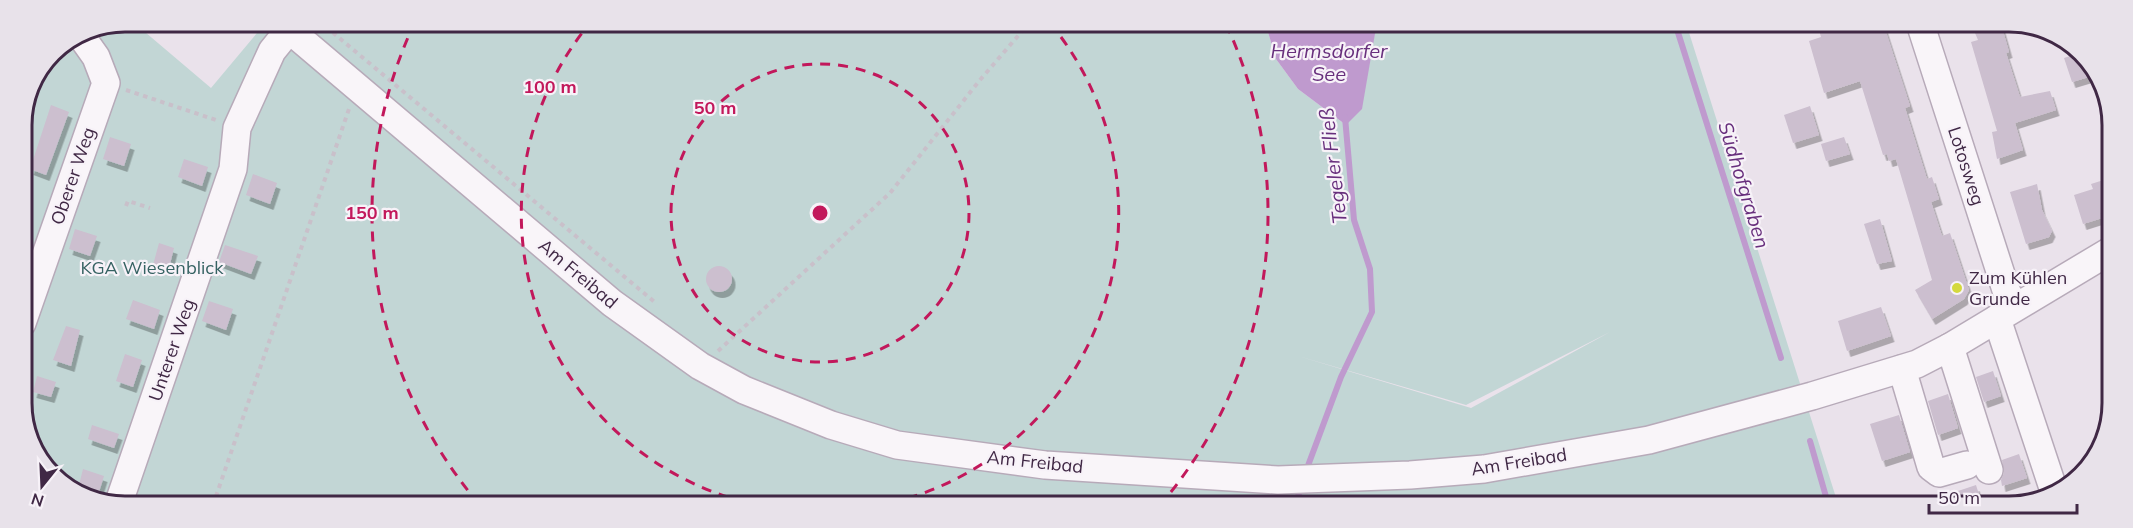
<svg xmlns="http://www.w3.org/2000/svg" width="2133" height="528" font-family="Mulish,sans-serif">
	<defs>
		<filter id="shadow"><feDropShadow dx="3.5" dy="6" stdDeviation="0" flood-color="#0004"/></filter>
	</defs>
	<rect width="100%" height="100%" fill="#eae2eb"/>
	<path fill="#c2d6d5" fill-rule="evenodd" d="M125 21H132L211 88 257 33 243 21H260L278 36C293 25 308 13 325 27L330 21 1265 22 1276 59 1298 89 1346 125 1377 22 1686 23 1839 507 104 505 51 476 23 424 21 118 52 51 85 29ZM1610 332 1471 408 1298 356 1466 405Z"/>
	<path fill="#bf9ace" d="M1265 22H1377L1362 109 1346 125 1298 89 1276 59Z"/>
	<g fill="none" stroke-linecap="round" stroke-linejoin="round">
		<g stroke="#bf9ace" stroke-width="6">
			<path d="M1675 23 1781 358"/>
			<path d="M1810 441 1829 507"/>
			<path d="M1306 471 1341 377 1372 312 1370 269 1354 220 1345 117"/>
			<path d="M1295 506 1301 487"/>
		</g>
	</g>
	<g fill="#ccbfcf" filter="url(#shadow)">
		<path d="M1817 23H1883L1910 106 1905 108 1927 179 1932 177 1939 199 1931 202 1942 236 1950 233 1969 290 1964 299 1932 319 1915 290 1932 280 1896 159 1889 161 1887 154 1883 155 1860 81 1824 93 1809 41 1821 37Z"/>
		<path d="M2001 24 2009 52 2006 53 2020 97 2050 91 2056 110 2015 123 2023 150 1997 159 1992 132 1997 131 1971 42 1978 40 1975 33Z"/>
		<path d="M2079 53 2081 58 2085 57 2092 76 2072 82 2064 58Z"/>
		<path d="M51 105 69 112 46 175 30 169Z"/>
		<path d="M1810 106 1819 135 1793 143 1784 115Z"/>
		<path d="M110 137 131 144 124 166 103 159Z"/>
		<path d="M1844 137 1850 154 1826 161 1821 144Z"/>
		<path d="M184 159 208 167 202 186 178 177Z"/>
		<path d="M253 174 277 183 270 204 246 195Z"/>
		<path d="M2110 178V210L2100 213 2102 218 2083 224 2074 195 2093 189 2091 184Z"/>
		<path d="M2037 184 2042 210 2052 231 2049 237 2026 244 2010 192Z"/>
		<path d="M1880 219 1892 261 1877 264 1864 224Z"/>
		<path d="M75 229 97 236 90 256 69 249Z"/>
		<path d="M159 243 174 248 169 268 153 265Z"/>
		<path d="M225 245 258 256 251 274 219 262Z"/>
		<circle cx="719" cy="279" r="13"/>
		<path d="M133 300 160 310 154 329 126 319Z"/>
		<path d="M209 301 233 309 226 330 202 321Z"/>
		<path d="M1881 307 1891 336 1847 351 1838 321Z"/>
		<path d="M66 326 80 330 71 366 53 360Z"/>
		<path d="M125 354 142 360 133 387 116 381Z"/>
		<path d="M1993 371 2001 396 1984 402 1976 377Z"/>
		<path d="M37 376 56 382 51 397 33 392Z"/>
		<path d="M1948 394 1958 428 1938 435 1928 401Z"/>
		<path d="M1899 415 1910 452 1882 461 1870 424Z"/>
		<path d="M92 425 119 434 114 448 88 439Z"/>
		<path d="M2019 454 2027 478 2002 486 2001 480 2004 473 2002 460Z"/>
		<path d="M83 469 104 476 98 495 78 489Z"/>
		<path d="M1976 485 1983 507H1953L1949 494Z"/>
	</g>
	<g fill="none" stroke-linecap="round" stroke-linejoin="round">
		<defs>
			<g id="minor">
				<path d="M279 21 612 303 700 366 744 390 831 425 897 445 1045 465 1278 480 1410 475 1484 469 1649 440 1812 396 1917 364 1950 347 2110 251"/>
				<path d="M1920 23 2007 293 2016 306"/>
				<path d="M1997 319 2054 491"/>
				<path d="M22 323 106 83 96 57 79 33"/>
				<path d="M1950 347 1989 470"/>
				<path d="M1902 369 1931 467 1939 473 1967 465"/>
				<path d="M118 505 233 169 237 128 272 51 289 30"/>
			</g>
		</defs>
		<use href="#minor" stroke="#b7aab9" stroke-width="30"/>
		<g stroke="#c9c0ca" stroke-width="4" stroke-dasharray="4.5 4.5" stroke-linecap="butt">
			<path d="M319 21 657 304"/>
			<path d="M126 90 216 120"/>
			<path d="M126 206 128 201 150 208"/>
			<path d="M718 351 890 193 980 80 1030 22"/>
			<path d="M213 505 349 109"/>
		</g>
		<use href="#minor" stroke="#f9f5f9" stroke-width="27"/>
	</g>
	<g fill="none" stroke="#c2185b" stroke-width="3" stroke-dasharray="10 8">
		<circle cx="820" cy="213" r="149"/>
		<path d="M763 506A298 298 0 0 1 590 23M1050 23A298 298 0 0 1 877 506"/>
		<path d="M479 504A448 448 0 0 1 414 24M1226 24A448 448 0 0 1 1161 504"/>
	</g>
	<circle fill="#d4d93e" stroke="#f7f2f8" stroke-width="2" cx="1957" cy="288" r="6"/>
	<g text-anchor="middle" stroke-width="4.5" stroke-linejoin="round" paint-order="stroke">
		<g font-size="18" fill="#402845" stroke="#f7f2f8">
			<text transform="translate(1966 166) rotate(72)" y="6">Lotosweg</text>
			<text transform="translate(73 176) rotate(-71)" y="6">Oberer Weg</text>
			<text transform="translate(578 274) rotate(40)" y="6">Am Freibad</text>
			<text transform="translate(172 350) rotate(-71)" y="6">Unterer Weg</text>
			<text transform="translate(1035 462) rotate(6)" y="6">Am Freibad</text>
			<text transform="translate(1519 462) rotate(-9)" y="6">Am Freibad</text>
		</g>
		<g font-size="18" fill="#356262" stroke="#f7f2f8">
			<text x="152" y="274">KGA Wiesenblick</text>
		</g>
		<g font-size="18" fill="#402845" stroke="#f7f2f8" text-anchor="start">
			<text x="1969" y="284">Zum Kühlen<tspan x="1969" dy="21">Grunde</tspan></text>
		</g>
		<g font-size="20" font-style="italic" fill="#682f7d" stroke="#f7f2f8">
			<text x="1329" y="58">Hermsdorfer<tspan x="1329" dy="23">See</tspan></text>
			<text transform="translate(1333 166) rotate(-97)" y="7">Tegeler Fließ</text>
			<text transform="translate(1744 185) rotate(73)" y="7">Südhofgraben</text>
		</g>
	</g>
	<path d="M0 0H2133V528H0ZM125 32H2009A93 93 0 0 1 2102 125V403A93 93 0 0 1 2009 496H125A93 93 0 0 1 32 403V125A93 93 0 0 1 125 32Z" fill="#e8e2ea" fill-rule="evenodd"/>
	<path fill="none" stroke="#402845" stroke-width="3" d="M125 32H2009A93 93 0 0 1 2102 125V403A93 93 0 0 1 2009 496H125A93 93 0 0 1 32 403V125A93 93 0 0 1 125 32Z"/>
	<circle cx="820" cy="213" r="9" fill="#c2185b" stroke="#f7f2f8" stroke-width="3"/>
	<g font-size="18" text-anchor="middle" font-weight="bold" fill="#c2185b" stroke="#f7f2f8" stroke-width="4.5" stroke-linejoin="round" paint-order="stroke">
		<text x="550" y="93">100 m</text>
		<text x="715" y="114">50 m</text>
		<text x="372" y="219">150 m</text>
	</g>
	<g transform="translate(42 486) rotate(198)" stroke="#f7f2f8" stroke-width="4.5" paint-order="stroke">
	<path d="M0-4.5L10 22L0 15L-10 22Z" fill="#402845"/>
	<text y="-9" font-size="16" font-weight="bold" text-anchor="middle" fill="#402845">N</text>
	</g>
	<path d="M1929 504v9h148v-9" fill="none" stroke="#402845" stroke-width="3"/>
	<text x="1938" y="504" font-size="18" fill="#402845" stroke="#f7f2f8" stroke-width="4.5" paint-order="stroke">50 m</text>
</svg>
